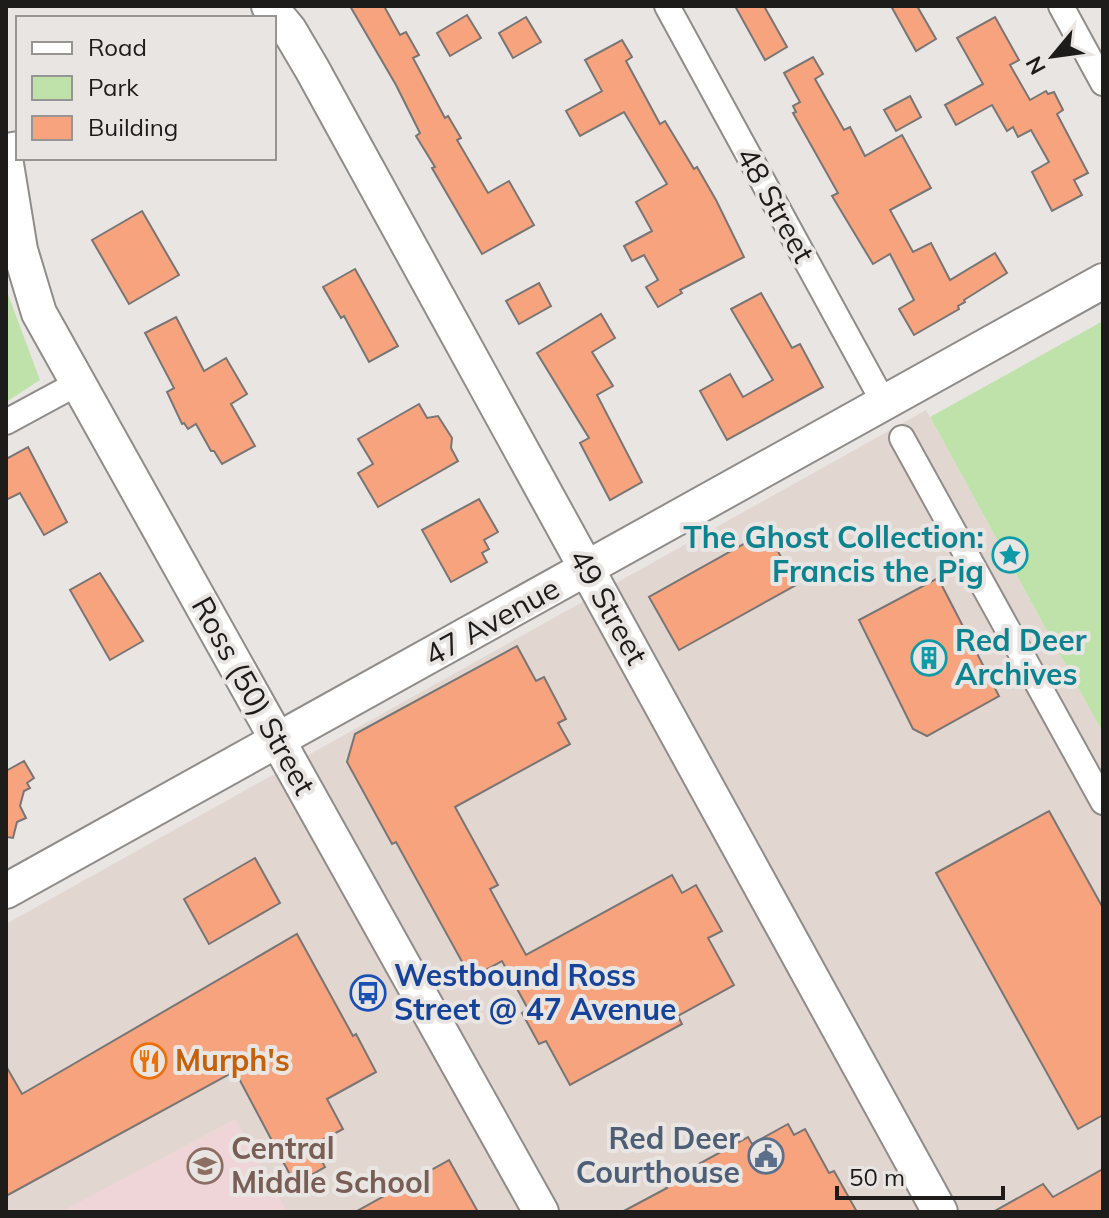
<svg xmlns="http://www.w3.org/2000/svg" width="1109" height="1218" font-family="Mulish,sans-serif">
	<rect width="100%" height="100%" fill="#e9e5e3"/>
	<path fill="#e1d6d0" d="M926 410 1103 733V1212H6V924Z"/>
	<path fill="#f0d5d8" d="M235 1119 287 1212H61Z"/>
	<g fill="#bee2aa">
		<path d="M6 289 40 380 6 402Z"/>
		<path d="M1103 321V733L930 417Z"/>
	</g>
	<g fill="#f7a47e" stroke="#797574" stroke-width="2">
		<path d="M350 6H384L400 35 406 32 419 55 413 58 445 118 448 116 461 138 457 140 488 193 509 181 534 225 482 254 432 168 435 167 416 136 420 133 396 85Z"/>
		<path d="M735 6H764L787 47 765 60Z"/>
		<path d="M891 6H917L936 39 916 51Z"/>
		<path d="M467 15 481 38 450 56 437 33Z"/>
		<path d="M526 17 541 42 513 58 499 33Z"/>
		<path d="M995 17 1019 60 1010 65 1030 100 1046 91 1048 94 1054 92 1063 110 1057 114 1088 173 1074 180 1082 195 1052 211 1032 172 1049 162 1031 130 1018 137 1013 127 1007 131 992 105 956 125 945 105 983 84 957 38Z"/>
		<path d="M622 40 632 57 626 61 660 124 665 121 694 169 697 167 716 200 744 257 680 290 682 293 658 307 646 287 658 280 644 255 632 261 624 246 652 231 636 202 667 184 624 112 580 136 566 111 602 91 585 60Z"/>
		<path d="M813 57 823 74 815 79 844 130 850 127 865 156 902 135 931 188 890 210 913 252 931 243 950 280 995 253 1007 273 964 300 965 302 958 306 959 309 914 335 899 309 914 300 890 254 873 264 832 196 838 193 793 113 796 112 793 106 800 102 784 73Z"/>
		<path d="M910 96 921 117 896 131 884 110Z"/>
		<path d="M142 211 179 275 129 304 92 240Z"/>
		<path d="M355 269 398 346 369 362 344 316 341 318 323 287Z"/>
		<path d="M539 283 551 306 519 324 506 301Z"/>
		<path d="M761 293 792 348 800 344 823 387 727 440 700 391 730 374 743 397 773 380 731 309Z"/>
		<path d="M601 314 615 338 592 352 613 386 597 395 642 482 610 500 580 443 589 438 537 353Z"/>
		<path d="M176 317 204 371 226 358 247 394 231 404 255 446 222 464 214 451H211L196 424 188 429 184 423 182 424 167 392 174 388 145 333Z"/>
		<path d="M419 404 427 418 438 416 452 438 451 448 458 461 378 507 358 473 373 464 358 439Z"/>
		<path d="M28 447 67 522 44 535 20 493 6 500V459Z"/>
		<path d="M479 499 498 532 484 540 489 549 482 553 487 562 451 582 422 530Z"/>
		<path d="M767 531 796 585 679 650 649 597Z"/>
		<path d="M100 573 143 641 110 660 70 590Z"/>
		<path d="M938 578 999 696 927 736 913 729 859 620Z"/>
		<path d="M517 646 536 681 544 677 566 719 558 723 570 744 455 807 498 885 490 889 526 955 672 875 682 893 696 885 722 931 708 938 734 985 678 1016 682 1024 570 1085 546 1041 539 1044 522 1013 528 1009 502 961 471 978 396 842 392 844 347 762 355 734Z"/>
		<path d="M24 761 34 778 27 783 30 788 24 791 20 806 26 818 17 822 13 838 6 837V771Z"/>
		<path d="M1049 811 1103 908V1115L1078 1129 936 873Z"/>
		<path d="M255 858 280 903 209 944 184 899Z"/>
		<path d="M297 934 353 1036 356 1034 376 1072 327 1099 343 1129 313 1145 325 1167 295 1184 235 1071 6 1196V1066L22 1094Z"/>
		<path d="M788 1124 794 1135 805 1129 829 1173 834 1171 857 1212H622L667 1188 664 1183 748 1137 752 1144Z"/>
		<path d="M449 1160 478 1212H355Z"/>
		<path d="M1103 1169V1212H993L1043 1184 1053 1197Z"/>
	</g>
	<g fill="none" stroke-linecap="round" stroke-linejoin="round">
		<defs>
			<g id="street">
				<path d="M667 6 884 403"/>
				<path d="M1061 6 1103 83"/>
				<path d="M6 146 18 144"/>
				<path d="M6 422 78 383"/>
				<path d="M902 438 1103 802"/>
			</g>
			<g id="secondary">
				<path d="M269 6 289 30 312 69 940 1212"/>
				<path d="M6 164 20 250 39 313 541 1212"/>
				<path d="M6 891 1103 281"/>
			</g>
		</defs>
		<use href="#street" stroke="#8f8c8a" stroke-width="28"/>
		<use href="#secondary" stroke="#8f8c8a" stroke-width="38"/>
		<use href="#street" stroke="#fff" stroke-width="24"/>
		<use href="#secondary" stroke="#fff" stroke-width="34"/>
	</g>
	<defs>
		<symbol id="sight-ring" viewBox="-11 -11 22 22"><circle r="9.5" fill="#e9e5e3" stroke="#0f9aa8" stroke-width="1.5"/><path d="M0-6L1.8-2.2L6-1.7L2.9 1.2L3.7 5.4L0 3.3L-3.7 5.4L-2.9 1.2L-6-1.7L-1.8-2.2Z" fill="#0f9aa8"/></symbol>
		<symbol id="building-ring" viewBox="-11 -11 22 22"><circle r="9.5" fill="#e9e5e3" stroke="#0f9aa8" stroke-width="1.5"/><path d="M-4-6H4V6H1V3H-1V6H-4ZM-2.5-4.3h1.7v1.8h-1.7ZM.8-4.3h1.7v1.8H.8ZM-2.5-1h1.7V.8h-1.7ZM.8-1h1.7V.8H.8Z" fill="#0f9aa8"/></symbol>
		<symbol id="bus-ring" viewBox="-11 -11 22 22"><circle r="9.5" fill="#e9e5e3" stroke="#1a4fb4" stroke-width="1.5"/><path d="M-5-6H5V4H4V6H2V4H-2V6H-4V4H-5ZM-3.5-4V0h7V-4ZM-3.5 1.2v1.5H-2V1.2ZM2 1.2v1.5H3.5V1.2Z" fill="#1a4fb4"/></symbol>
		<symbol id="restaurant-ring" viewBox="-11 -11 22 22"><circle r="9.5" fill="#e9e5e3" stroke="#e8710a" stroke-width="1.5"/><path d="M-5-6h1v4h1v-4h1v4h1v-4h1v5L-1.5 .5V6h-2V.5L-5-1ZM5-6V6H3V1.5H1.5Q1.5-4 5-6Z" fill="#e8710a"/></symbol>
		<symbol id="civic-ring" viewBox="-11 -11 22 22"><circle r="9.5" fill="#e9e5e3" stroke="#5c6f8a" stroke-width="1.5"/><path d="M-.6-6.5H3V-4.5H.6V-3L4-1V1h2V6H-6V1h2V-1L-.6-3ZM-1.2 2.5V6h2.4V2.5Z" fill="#5c6f8a"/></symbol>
		<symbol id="school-ring" viewBox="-11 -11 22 22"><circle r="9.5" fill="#e9e5e3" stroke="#8d6e63" stroke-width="1.5"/><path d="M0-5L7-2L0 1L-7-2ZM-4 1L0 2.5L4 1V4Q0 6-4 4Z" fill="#8d6e63"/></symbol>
	</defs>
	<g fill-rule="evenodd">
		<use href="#sight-ring" x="990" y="535" width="40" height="40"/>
		<use href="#building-ring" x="909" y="638" width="40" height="40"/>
		<use href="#bus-ring" x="348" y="973" width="40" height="40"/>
		<use href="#restaurant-ring" x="129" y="1041" width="40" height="40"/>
		<use href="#civic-ring" x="746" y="1136" width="40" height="40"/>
		<use href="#school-ring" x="185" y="1146" width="40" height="40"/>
	</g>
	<g text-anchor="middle" stroke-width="8" stroke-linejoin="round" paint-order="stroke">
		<g font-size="30" fill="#1d1c1b" stroke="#e9e5e3">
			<text transform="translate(775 205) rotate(61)" y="10">48 Street</text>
			<text transform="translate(608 607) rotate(61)" y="10">49 Street</text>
			<text transform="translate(492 622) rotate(-29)" y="10">47 Avenue</text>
			<text transform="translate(253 696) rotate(61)" y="10">Ross (50) Street</text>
		</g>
		<g font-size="30" font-weight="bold" fill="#0d838f" stroke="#e9e5e3" text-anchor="end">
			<text x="984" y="548">The Ghost Collection:<tspan x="984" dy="34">Francis the Pig</tspan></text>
			<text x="955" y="651" text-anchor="start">Red Deer<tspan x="955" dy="34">Archives</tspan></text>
		</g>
		<g font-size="30" font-weight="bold" fill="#164399" stroke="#e9e5e3" text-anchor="start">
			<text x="394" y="986">Westbound Ross<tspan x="394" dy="34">Street @ 47 Avenue</tspan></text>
		</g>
		<g font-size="30" font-weight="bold" fill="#c56008" stroke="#e9e5e3" text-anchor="start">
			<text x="175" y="1071">Murph's</text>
		</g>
		<g font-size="30" font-weight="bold" fill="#4e5e75" stroke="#e9e5e3" text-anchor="end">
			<text x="740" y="1149">Red Deer<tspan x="740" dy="34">Courthouse</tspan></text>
		</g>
		<g font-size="30" font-weight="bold" fill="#785e54" stroke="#e9e5e3" text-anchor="start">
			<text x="231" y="1159">Central<tspan x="231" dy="34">Middle School</tspan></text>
		</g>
	</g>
	<rect width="1109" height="1218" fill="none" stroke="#1d1c1b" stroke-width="16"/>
	<rect x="16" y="16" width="260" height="144" fill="#e9e5e3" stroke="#979593" stroke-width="2"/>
	<rect x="32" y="42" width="40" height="12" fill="#ffffff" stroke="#979593" stroke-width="2"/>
	<text x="88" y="56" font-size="24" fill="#1d1c1b">Road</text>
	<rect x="32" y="76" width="40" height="24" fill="#bee2aa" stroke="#979593" stroke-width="2"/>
	<text x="88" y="96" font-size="24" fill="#1d1c1b">Park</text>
	<rect x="32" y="116" width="40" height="24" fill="#f7a47e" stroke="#979593" stroke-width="2"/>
	<text x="88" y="136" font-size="24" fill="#1d1c1b">Building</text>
	<g transform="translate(1053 56) rotate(241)" stroke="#e9e5e3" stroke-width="6" paint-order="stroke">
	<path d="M0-6L14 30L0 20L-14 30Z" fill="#1d1c1b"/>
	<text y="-12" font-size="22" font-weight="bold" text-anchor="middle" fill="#1d1c1b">N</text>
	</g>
	<path d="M837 1186v12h166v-12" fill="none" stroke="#1d1c1b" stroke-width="4"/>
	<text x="849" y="1186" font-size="24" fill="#1d1c1b" stroke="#e9e5e3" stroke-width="6" paint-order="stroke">50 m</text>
</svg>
